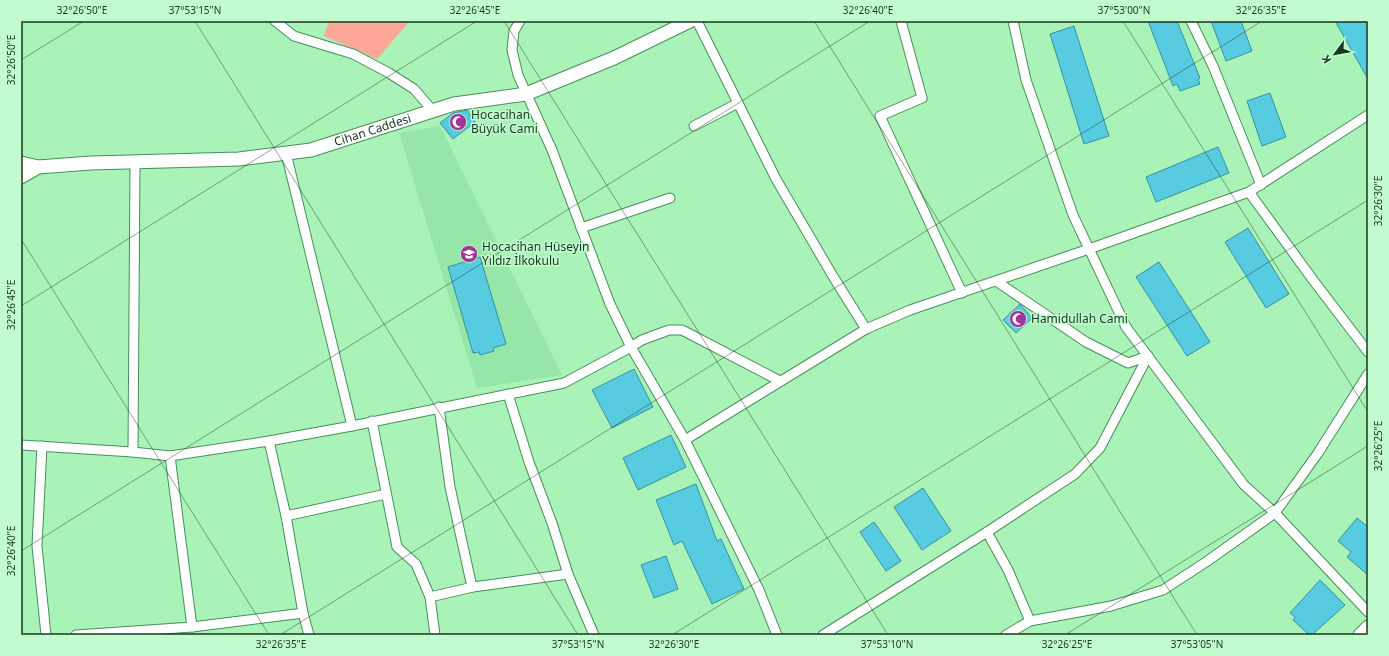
<svg xmlns="http://www.w3.org/2000/svg" width="1389" height="656" font-family="'Noto Sans',sans-serif">
	<rect width="100%" height="100%" fill="#a9f3b9"/>
	<path fill="#96e6a9" d="M440 126 562 375 477 388 399 133Z"/>
	<path fill="#fca798" d="M329 21H410L377 59 324 36Z"/>
	<g fill="#57cbdf" stroke="#3891a0">
		<path d="M1148 21H1177L1200 78 1198 79 1200 84 1180 91 1177 84 1173 86Z"/>
		<path d="M1211 21H1241L1252 51 1226 61Z"/>
		<path d="M1335 21H1365L1368 26V79Z"/>
		<path d="M1074 26 1109 136 1084 144 1050 34Z"/>
		<path d="M1270 93 1286 137 1262 146 1247 101Z"/>
		<path d="M467 110 475 122 453 139 440 123 453 113Z"/>
		<path d="M1218 147 1229 173 1156 202 1146 177Z"/>
		<path d="M1248 228 1289 294 1266 308 1225 242Z"/>
		<path d="M480 257 506 344 493 348 494 351 480 355 479 352 473 353 448 267Z"/>
		<path d="M1159 262 1210 342 1187 356 1136 277Z"/>
		<path d="M1020 304 1032 318 1016 333 1003 320Z"/>
		<path d="M634 369 653 407 612 428 592 390Z"/>
		<path d="M671 435 686 467 638 490 623 458Z"/>
		<path d="M696 484 717 541 721 539 744 589 712 604 682 541 674 545 656 500Z"/>
		<path d="M923 488 951 531 922 550 894 507Z"/>
		<path d="M1357 518 1368 527V575L1347 557 1351 552 1338 541Z"/>
		<path d="M874 522 901 561 886 571 860 532Z"/>
		<path d="M666 556 678 589 654 598 641 565Z"/>
		<path d="M1320 580 1345 605 1313 634H1308L1293 620 1295 617 1290 613Z"/>
	</g>
	<g fill="none" stroke-linecap="round" stroke-linejoin="round">
		<defs>
			<g id="street">
				<path d="M275 21 294 36 353 54 389 73 414 89 433 111"/>
				<path d="M520 21 514 31 512 50 518 75 552 150 610 304 631 347 685 440 759 590 777 635"/>
				<path d="M697 21 776 179 834 278 866 329"/>
				<path d="M901 21 922 98 880 116 962 293"/>
				<path d="M1013 21 1026 80 1073 215 1126 327 1244 485 1275 513 1368 612"/>
				<path d="M1191 21 1213 66 1261 185"/>
				<path d="M694 126 738 103"/>
				<path d="M286 153 352 426"/>
				<path d="M1249 192 1313 280 1368 352"/>
				<path d="M581 228 670 198"/>
				<path d="M996 281 1086 342 1128 363 1148 356"/>
				<path d="M508 394 529 462 552 523 568 574 594 635"/>
				<path d="M439 407 450 487 472 587"/>
				<path d="M372 421 397 547 416 564 430 597 435 635"/>
				<path d="M685 440 866 329 910 310 1089 249 1249 192 1368 115"/>
				<path d="M269 441 286 516 303 613 309 635"/>
				<path d="M21 445 133 452 170 456 269 441 352 426 564 383 631 347 642 340 669 330H682L780 381"/>
				<path d="M42 446 37 546 46 635"/>
				<path d="M133 452 135 162"/>
				<path d="M170 456 192 627"/>
				<path d="M286 516 386 494"/>
				<path d="M987 532 1008 570 1030 621"/>
				<path d="M430 597 473 587 568 574"/>
				<path d="M76 635 192 627 303 613"/>
				<path d="M823 635 987 532 1075 474 1100 448 1148 356"/>
				<path d="M1006 635 1030 621 1111 606 1163 590 1206 562 1275 513 1318 453 1368 374"/>
			</g>
			<g id="secondary">
				<path id="s1" d="M21 163 38 167 91 163 239 159 311 150 454 104 526 94 614 58 690 21"/>
				<path d="M21 177 38 167"/>
				<path d="M1360 635 1368 627"/>
			</g>
		</defs>
		<use href="#street" stroke="#478e5a" stroke-width="11"/>
		<use href="#secondary" stroke="#478e5a" stroke-width="15"/>
		<use href="#street" stroke="#fff" stroke-width="9"/>
		<use href="#secondary" stroke="#fff" stroke-width="13"/>
	</g>
	<path fill="none" stroke="#193720" stroke-width="1" stroke-opacity="0.45" d="M195 21 578 635M504 21 888 635M814 21 1197 635M1123 21 1368 412M21 60 84 21M21 239 269 635M21 306 477 21M21 551 870 21M280 635 1262 21M672 635 1368 200M1065 635 1368 446"/>
	<defs>
		<symbol id="mosque-disc" viewBox="-11 -11 22 22"><circle r="9.5" fill="#a03699" stroke="#c2fcce"/><path d="M3.5-4.9A6 6 0 1 0 3.5 4.9A5 5 0 1 1 3.5-4.9Z" fill="#fff"/></symbol>
		<symbol id="school-disc" viewBox="-11 -11 22 22"><circle r="9.5" fill="#a03699" stroke="#c2fcce"/><path d="M0-5L7-2L0 1L-7-2ZM-4 1L0 2.5L4 1V4Q0 6-4 4Z" fill="#fff"/></symbol>
	</defs>
	<g fill-rule="evenodd">
		<use href="#mosque-disc" x="448" y="112" width="20" height="20"/>
		<use href="#school-disc" x="459" y="244" width="20" height="20"/>
		<use href="#mosque-disc" x="1008" y="309" width="20" height="20"/>
	</g>
	<g text-anchor="middle" stroke-width="3" stroke-linejoin="round" paint-order="stroke">
		<g font-size="12" fill="#193720" stroke="#c2fcce" text-anchor="start">
			<text x="471" y="119">Hocacihan<tspan x="471" dy="14">Büyük Cami</tspan></text>
			<text x="482" y="251">Hocacihan Hüseyin<tspan x="482" dy="14">Yıldız İlkokulu</tspan></text>
			<text x="1031" y="323">Hamidullah Cami</text>
		</g>
		<g font-size="12" fill="#193720" stroke="#c2fcce">
			<text dy="4" stroke="none"><textPath href="#s1" startOffset="356">Cihan Caddesi</textPath></text>
		</g>
	</g>
	<rect width="1389" height="656" fill="none" stroke="#c2fcce" stroke-width="44"/>
	<g transform="translate(1335 54) rotate(238)" stroke="#c2fcce" stroke-width="3" paint-order="stroke">
	<path d="M0-3L7 15L0 10L-7 15Z" fill="#193720"/>
	<text y="-6" font-size="11" font-weight="bold" text-anchor="middle" fill="#193720">K</text>
	</g>
	<rect x="22" y="22" width="1345" height="612" fill="none" stroke="#193720" stroke-width="1.5"/>
	<g font-size="10" text-anchor="middle" fill="#193720">
		<text x="82" y="14">32°26'50"E</text>
		<text x="195" y="14">37°53'15"N</text>
		<text x="475" y="14">32°26'45"E</text>
		<text x="868" y="14">32°26'40"E</text>
		<text x="1124" y="14">37°53'00"N</text>
		<text x="1261" y="14">32°26'35"E</text>
		<text transform="translate(11 60) rotate(-90)" y="4">32°26'50"E</text>
		<text transform="translate(1378 201) rotate(-90)" y="4">32°26'30"E</text>
		<text transform="translate(11 305) rotate(-90)" y="4">32°26'45"E</text>
		<text transform="translate(1378 446) rotate(-90)" y="4">32°26'25"E</text>
		<text transform="translate(11 551) rotate(-90)" y="4">32°26'40"E</text>
		<text x="281" y="648">32°26'35"E</text>
		<text x="578" y="648">37°53'15"N</text>
		<text x="674" y="648">32°26'30"E</text>
		<text x="887" y="648">37°53'10"N</text>
		<text x="1067" y="648">32°26'25"E</text>
		<text x="1197" y="648">37°53'05"N</text>
	</g>
</svg>
